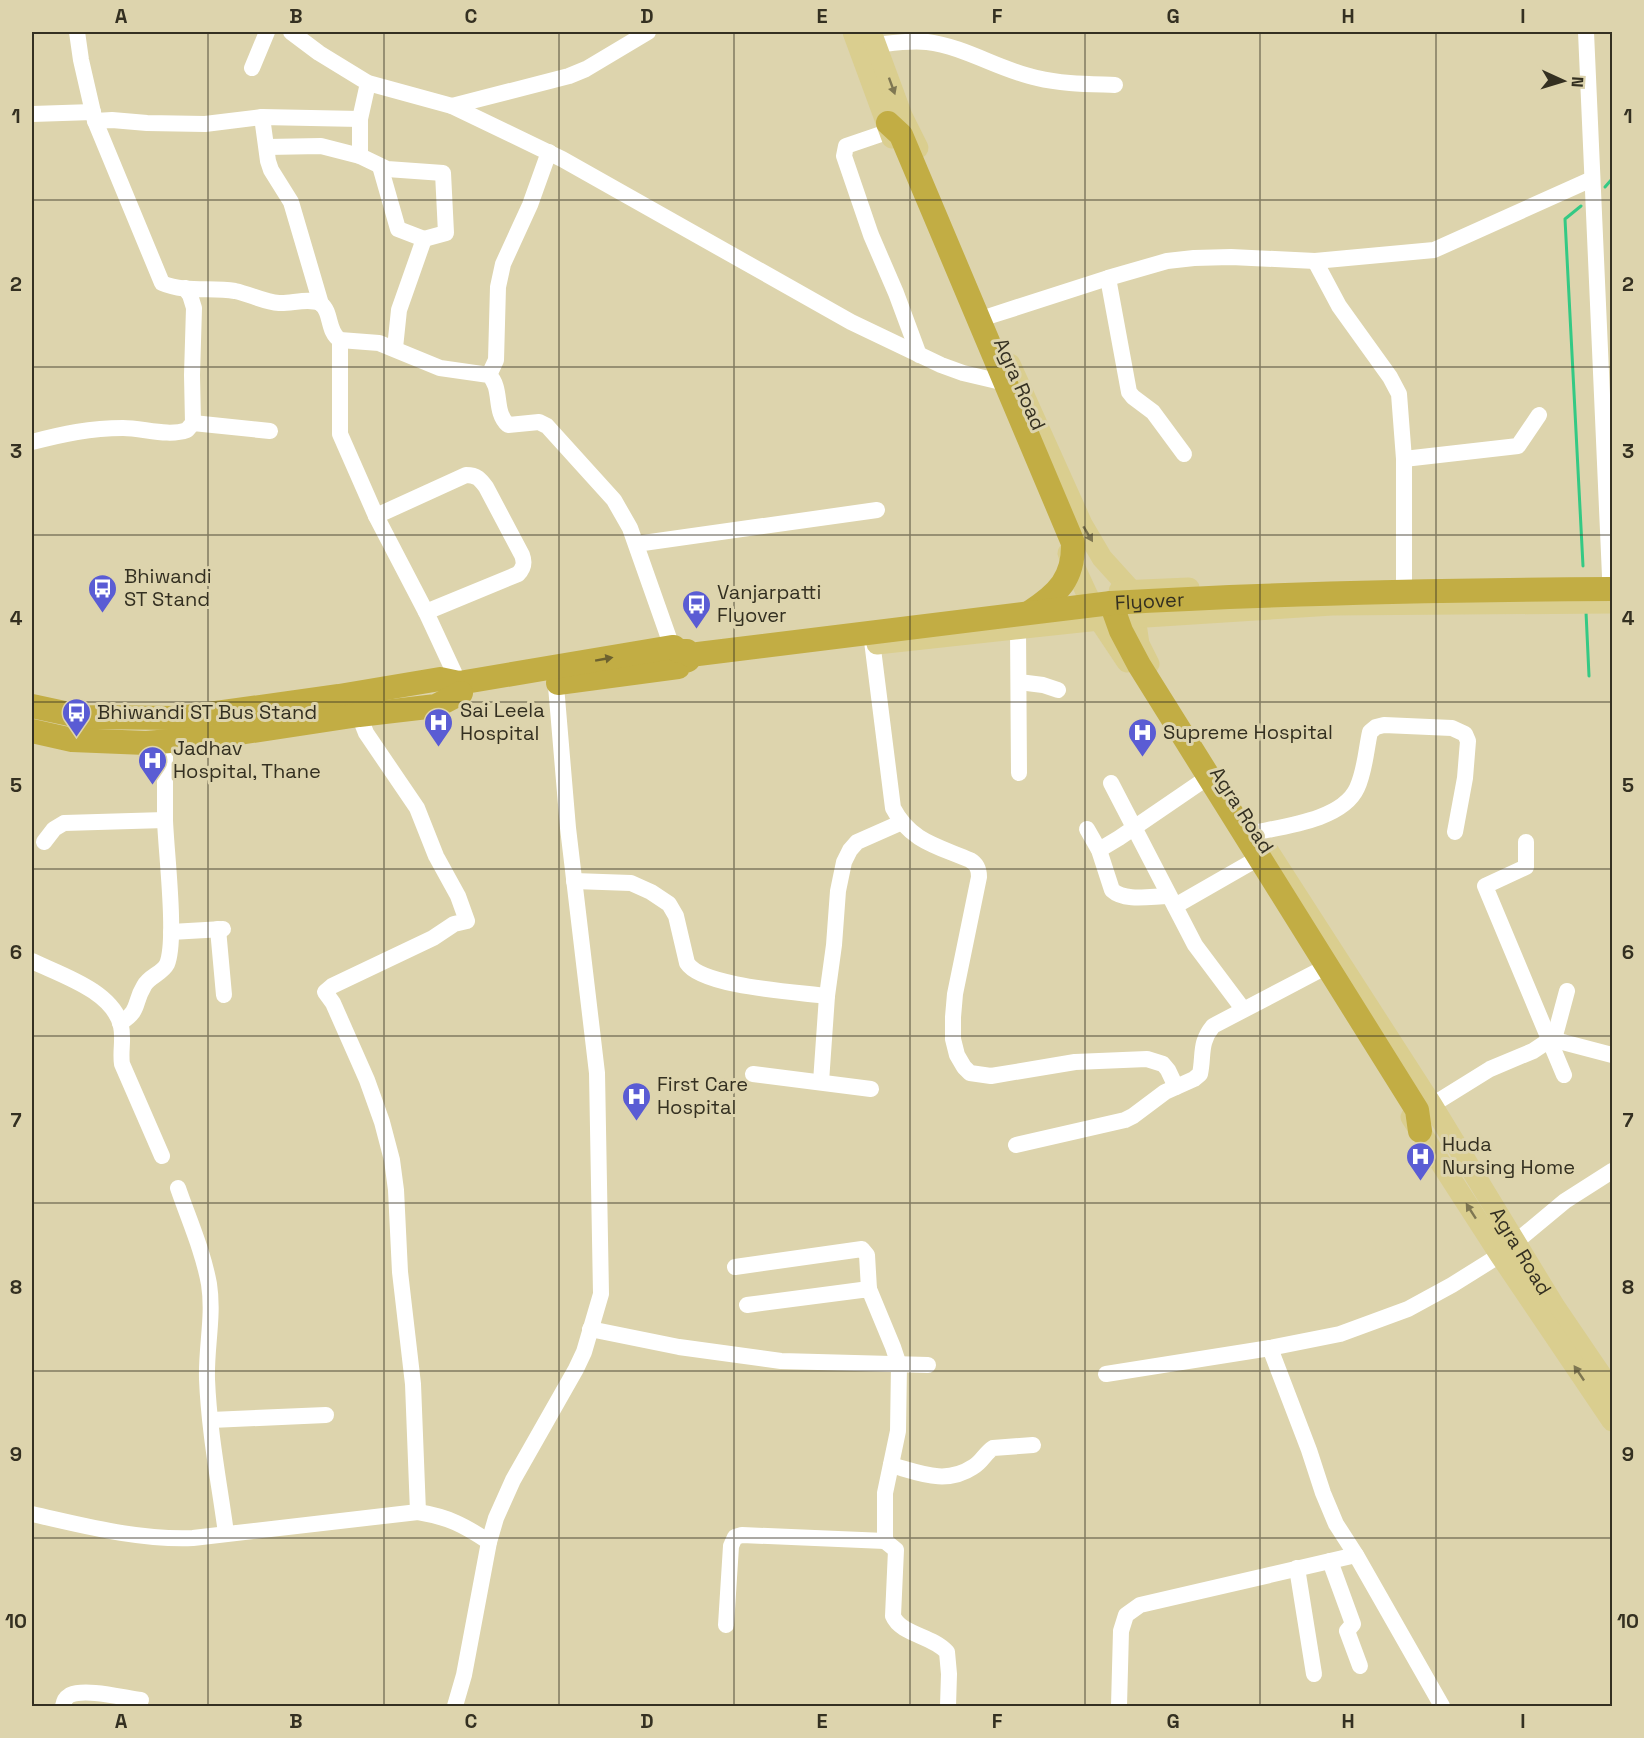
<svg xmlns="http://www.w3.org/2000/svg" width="1644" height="1738" font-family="'Space Grotesk',sans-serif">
	<rect width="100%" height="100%" fill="#ddd4ad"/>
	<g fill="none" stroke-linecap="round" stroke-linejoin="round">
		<g stroke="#34c984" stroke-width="3">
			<path d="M1605 187 1612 179"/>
			<path d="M1581 206 1565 219 1583 566"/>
			<path d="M1586 612 1589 676"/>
		</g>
		<g stroke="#fff" stroke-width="16">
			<path d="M77 32 81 60 95 121 162 283C185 293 211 287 235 291 250 294 264 302 279 303 291 304 311 297 321 304 332 312 327 332 340 340L379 343 440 368 489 375C503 389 493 411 508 425L539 422 547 426 614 500 630 528 672 647"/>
			<path d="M291 32 319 53 368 83 452 106 562 159 851 322 941 365 963 373 997 381 1011 372"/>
			<path d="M1586 32 1611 599"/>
			<path d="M876 45C893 43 910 40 927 42 966 47 999 70 1037 78 1062 84 1089 84 1115 85"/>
			<path d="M252 68 267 32"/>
			<path d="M452 106 569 76 586 69 648 32"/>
			<path d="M32 114 93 112"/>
			<path d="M262 117 268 161 271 170 291 202 321 304"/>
			<path d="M95 121 112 120 147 123 205 124 262 117 360 119"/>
			<path d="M890 131 846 146 844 156 871 235 896 293 919 355"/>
			<path d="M267 147 321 146 360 156 387 169 443 173 446 233 424 239"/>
			<path d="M360 156V119L368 83"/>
			<path d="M380 166 398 229 424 239 399 310 395 348"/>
			<path d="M1315 261 1339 306 1390 377 1399 394 1404 459V582"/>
			<path d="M1108 278 1129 392 1133 397 1153 412 1184 454"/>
			<path d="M990 316 1108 278 1167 261 1194 258 1231 257 1315 261 1434 250 1592 179"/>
			<path d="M340 340V434L376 516 426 612 459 683"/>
			<path d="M489 375 496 360 498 287 503 264 530 205 549 152"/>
			<path d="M193 423 270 431"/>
			<path d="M32 442C63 434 90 428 123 428 143 428 168 437 187 430L193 423 192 375 194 308 190 295 185 288"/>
			<path d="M1404 459 1518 446 1539 415"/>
			<path d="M376 516 466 475C477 475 480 479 486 487L522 555C525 563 524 568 518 574L426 612"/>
			<path d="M636 544 877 510"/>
			<path d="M1018 629 1019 773"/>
			<path d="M871 633 893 808C910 841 937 846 970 860 977 864 979 869 979 877L955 994 953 1017V1039L957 1055 964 1067 970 1073 991 1076 1075 1062 1147 1059 1163 1064 1168 1070 1176 1087"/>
			<path d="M1019 682 1043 685 1058 690"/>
			<path d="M359 715 366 733 417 808 436 856 458 896 467 921 454 924 433 938 332 986 325 992 333 1003 367 1080 382 1122 392 1160 396 1190 400 1272 413 1384 418 1512"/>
			<path d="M1111 783 1195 945 1243 1009"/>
			<path d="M1087 829 1099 850 1112 890C1125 902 1152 896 1168 896"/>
			<path d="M1257 832C1287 826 1343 819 1357 788 1365 771 1366 750 1370 732L1376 727 1384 725 1452 728 1465 734 1468 741 1465 778 1455 832"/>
			<path d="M44 842 54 829 64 823 165 820V741"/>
			<path d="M1526 842V867L1485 886 1564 1075"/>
			<path d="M1099 850 1119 838 1201 782"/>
			<path d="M574 881 631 883 651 892 669 904 676 916 687 963C702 987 798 992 827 996"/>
			<path d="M1175 906 1250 863"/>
			<path d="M218 929 224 995"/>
			<path d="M171 932 223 929"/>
			<path d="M32 961C61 975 113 991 121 1026 124 1039 120 1051 122 1064L162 1156"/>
			<path d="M120 1023C141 1010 133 1004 144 986 149 976 162 974 167 964 177 940 166 851 165 820"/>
			<path d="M1551 1039 1612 1055"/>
			<path d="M753 1074 871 1089"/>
			<path d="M821 1082 827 996 834 945 838 891 844 862 850 850 857 842 900 823"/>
			<path d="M1432 1105 1490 1069 1533 1051 1551 1039 1556 1032 1567 991"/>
			<path d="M1016 1145 1125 1120 1133 1116 1165 1092 1194 1079 1200 1074C1204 1055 1199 1043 1213 1026L1318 971"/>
			<path d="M178 1188C189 1220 203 1251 209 1284 214 1316 206 1347 207 1379 209 1431 219 1482 226 1533"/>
			<path d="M735 1267 862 1249 867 1255 869 1289"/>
			<path d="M590 1329 679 1347 781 1361 928 1365"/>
			<path d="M1270 1348 1309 1450 1323 1493 1336 1524 1356 1555 1442 1706"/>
			<path d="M1106 1374 1270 1348 1340 1334 1408 1309 1452 1285 1500 1255 1565 1201 1612 1171"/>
			<path d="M211 1420 326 1415"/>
			<path d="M891 1465C920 1473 946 1485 973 1467 982 1462 985 1453 993 1448L1033 1445"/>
			<path d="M32 1514C86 1526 137 1540 193 1538L418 1512C448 1517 464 1525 489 1542"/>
			<path d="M885 1541 896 1550 893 1616C901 1635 932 1635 947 1652L949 1674 948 1706"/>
			<path d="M1330 1561 1353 1624 1347 1631 1360 1666"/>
			<path d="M1297 1568 1314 1674"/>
			<path d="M726 1625 731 1546 735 1537 742 1535 885 1541V1493L898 1431 899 1365 893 1347 869 1289 747 1305"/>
			<path d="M63 1706C64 1701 65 1698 70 1695 86 1688 124 1698 141 1700"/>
			<path d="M455 1706 464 1675 489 1542 496 1518 513 1480 576 1369 584 1352 601 1294 597 1073 568 828 555 674"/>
			<path d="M1119 1706 1121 1631 1126 1615 1140 1605 1356 1555"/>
		</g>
		<g stroke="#dace8f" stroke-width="21">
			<path d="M853 32 892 138"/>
			<path d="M871 32 902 116 918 148"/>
			<path d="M1010 364 1082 524 1102 558 1131 590 1139 644 1149 664"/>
			<path d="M1068 553 1099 620 1127 662"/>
			<path d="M1119 591 1189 588"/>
			<path d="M877 644 1099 620 1332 605 1612 603"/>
			<path id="s1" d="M1269 852 1432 1105 1555 1307 1612 1391"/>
			<path d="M1411 1117 1500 1255 1612 1421"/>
		</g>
		<g stroke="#c2ad44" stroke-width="24">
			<path d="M888 123 901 135 1073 543C1074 578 1058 594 1030 612"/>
			<path d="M1111 603 1121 631 1139 665 1417 1110 1420 1131"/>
			<path d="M558 683 678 667 679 663 688 660 690 655"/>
			<path id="s2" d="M32 706 83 717 180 718 339 696 440 679 459 683 672 647H674L678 651H687L690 655 1111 603C1278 593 1445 590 1612 589"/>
			<path d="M32 731 72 740 146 743 206 738 359 715 436 706 461 693"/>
		</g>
	</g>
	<defs><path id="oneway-solid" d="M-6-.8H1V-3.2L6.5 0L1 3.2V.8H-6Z" transform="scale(1.5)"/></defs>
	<g fill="#7f7752">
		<use href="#oneway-solid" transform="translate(892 86) rotate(70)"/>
		<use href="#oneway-solid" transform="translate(1088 534) rotate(59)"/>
		<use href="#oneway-solid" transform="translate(1471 1211) rotate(-123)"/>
		<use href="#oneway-solid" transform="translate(1579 1373) rotate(-124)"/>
	</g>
	<use fill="#6d622f" href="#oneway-solid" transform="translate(604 659) rotate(-10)"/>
	<path fill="none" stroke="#343021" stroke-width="1.5" stroke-opacity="0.55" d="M208 32V1706M384 32V1706M559 32V1706M734 32V1706M910 32V1706M1085 32V1706M1260 32V1706M1436 32V1706M32 200H1612M32 367H1612M32 535H1612M32 702H1612M32 869H1612M32 1036H1612M32 1203H1612M32 1371H1612M32 1538H1612"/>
	<defs>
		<symbol id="bus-pin" viewBox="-11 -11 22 30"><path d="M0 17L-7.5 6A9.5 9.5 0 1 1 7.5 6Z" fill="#5a5cd4" stroke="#ddd4ad"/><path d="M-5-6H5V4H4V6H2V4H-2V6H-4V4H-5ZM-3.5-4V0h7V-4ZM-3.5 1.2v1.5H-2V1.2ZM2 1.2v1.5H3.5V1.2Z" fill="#fff"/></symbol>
		<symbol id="hospital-pin" viewBox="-11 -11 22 30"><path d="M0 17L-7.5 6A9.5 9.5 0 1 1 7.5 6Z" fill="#5a5cd4" stroke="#ddd4ad"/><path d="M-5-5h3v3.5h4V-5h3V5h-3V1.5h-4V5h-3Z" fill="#fff"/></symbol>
	</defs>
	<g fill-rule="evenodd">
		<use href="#bus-pin" x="86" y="572" width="33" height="45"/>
		<use href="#bus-pin" x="680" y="588" width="33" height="45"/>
		<use href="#bus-pin" x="60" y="696" width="33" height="45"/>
		<use href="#hospital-pin" x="422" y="706" width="33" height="45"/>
		<use href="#hospital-pin" x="1126" y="716" width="33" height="45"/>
		<use href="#hospital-pin" x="136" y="744" width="33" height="45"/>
		<use href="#hospital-pin" x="620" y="1080" width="33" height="45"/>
		<use href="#hospital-pin" x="1404" y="1140" width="33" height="45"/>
	</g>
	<g text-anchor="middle" stroke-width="6" stroke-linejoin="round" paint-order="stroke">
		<g font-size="20" fill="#343021" stroke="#ddd4ad">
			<text transform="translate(1020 384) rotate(66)" y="7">Agra Road</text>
			<text dy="7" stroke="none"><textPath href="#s2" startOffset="1132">Flyover</textPath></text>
			<text transform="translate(1242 810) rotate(57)" y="7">Agra Road</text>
			<text dy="7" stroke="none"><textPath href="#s1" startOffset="472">Agra Road</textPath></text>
		</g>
		<g font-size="20" fill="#343021" stroke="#ddd4ad" text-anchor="start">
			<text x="124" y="583">Bhiwandi<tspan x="124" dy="23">ST Stand</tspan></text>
			<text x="717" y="599">Vanjarpatti<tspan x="717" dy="23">Flyover</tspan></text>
			<text x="460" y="717">Sai Leela<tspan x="460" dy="23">Hospital</tspan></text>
			<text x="97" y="719">Bhiwandi ST Bus Stand</text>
			<text x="1163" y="739">Supreme Hospital</text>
			<text x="173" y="755">Jadhav<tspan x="173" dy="23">Hospital, Thane</tspan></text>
			<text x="657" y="1091">First Care<tspan x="657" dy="23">Hospital</tspan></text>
			<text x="1442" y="1151">Huda<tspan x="1442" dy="23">Nursing Home</tspan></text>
		</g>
	</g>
	<rect width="1644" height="1738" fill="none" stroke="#ddd4ad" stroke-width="66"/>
	<g transform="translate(1563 81) rotate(94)" stroke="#ddd4ad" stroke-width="4.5" paint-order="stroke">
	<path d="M0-4.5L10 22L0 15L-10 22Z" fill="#343021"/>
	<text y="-9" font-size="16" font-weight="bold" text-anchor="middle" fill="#343021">N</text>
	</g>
	<rect x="33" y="33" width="1578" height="1672" fill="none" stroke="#343021" stroke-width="2"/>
	<g font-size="20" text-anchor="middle" font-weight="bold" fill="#343021">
		<text x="121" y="23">A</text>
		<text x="296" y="23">B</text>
		<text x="471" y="23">C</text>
		<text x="647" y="23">D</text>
		<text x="822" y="23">E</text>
		<text x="997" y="23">F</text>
		<text x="1173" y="23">G</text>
		<text x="1348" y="23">H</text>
		<text x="1523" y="23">I</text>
		<text x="16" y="123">1</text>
		<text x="1628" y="123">1</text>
		<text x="16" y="291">2</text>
		<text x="1628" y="291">2</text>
		<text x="16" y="458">3</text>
		<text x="1628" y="458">3</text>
		<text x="16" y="625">4</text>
		<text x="1628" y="625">4</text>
		<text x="16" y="792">5</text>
		<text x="1628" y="792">5</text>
		<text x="16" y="959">6</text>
		<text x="1628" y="959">6</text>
		<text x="16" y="1127">7</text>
		<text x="1628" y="1127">7</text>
		<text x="16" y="1294">8</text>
		<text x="1628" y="1294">8</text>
		<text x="16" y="1461">9</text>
		<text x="1628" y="1461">9</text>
		<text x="16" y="1628">10</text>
		<text x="1628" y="1628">10</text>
		<text x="121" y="1728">A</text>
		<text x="296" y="1728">B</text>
		<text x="471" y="1728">C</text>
		<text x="647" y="1728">D</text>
		<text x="822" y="1728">E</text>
		<text x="997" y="1728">F</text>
		<text x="1173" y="1728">G</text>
		<text x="1348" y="1728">H</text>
		<text x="1523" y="1728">I</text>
	</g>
</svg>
